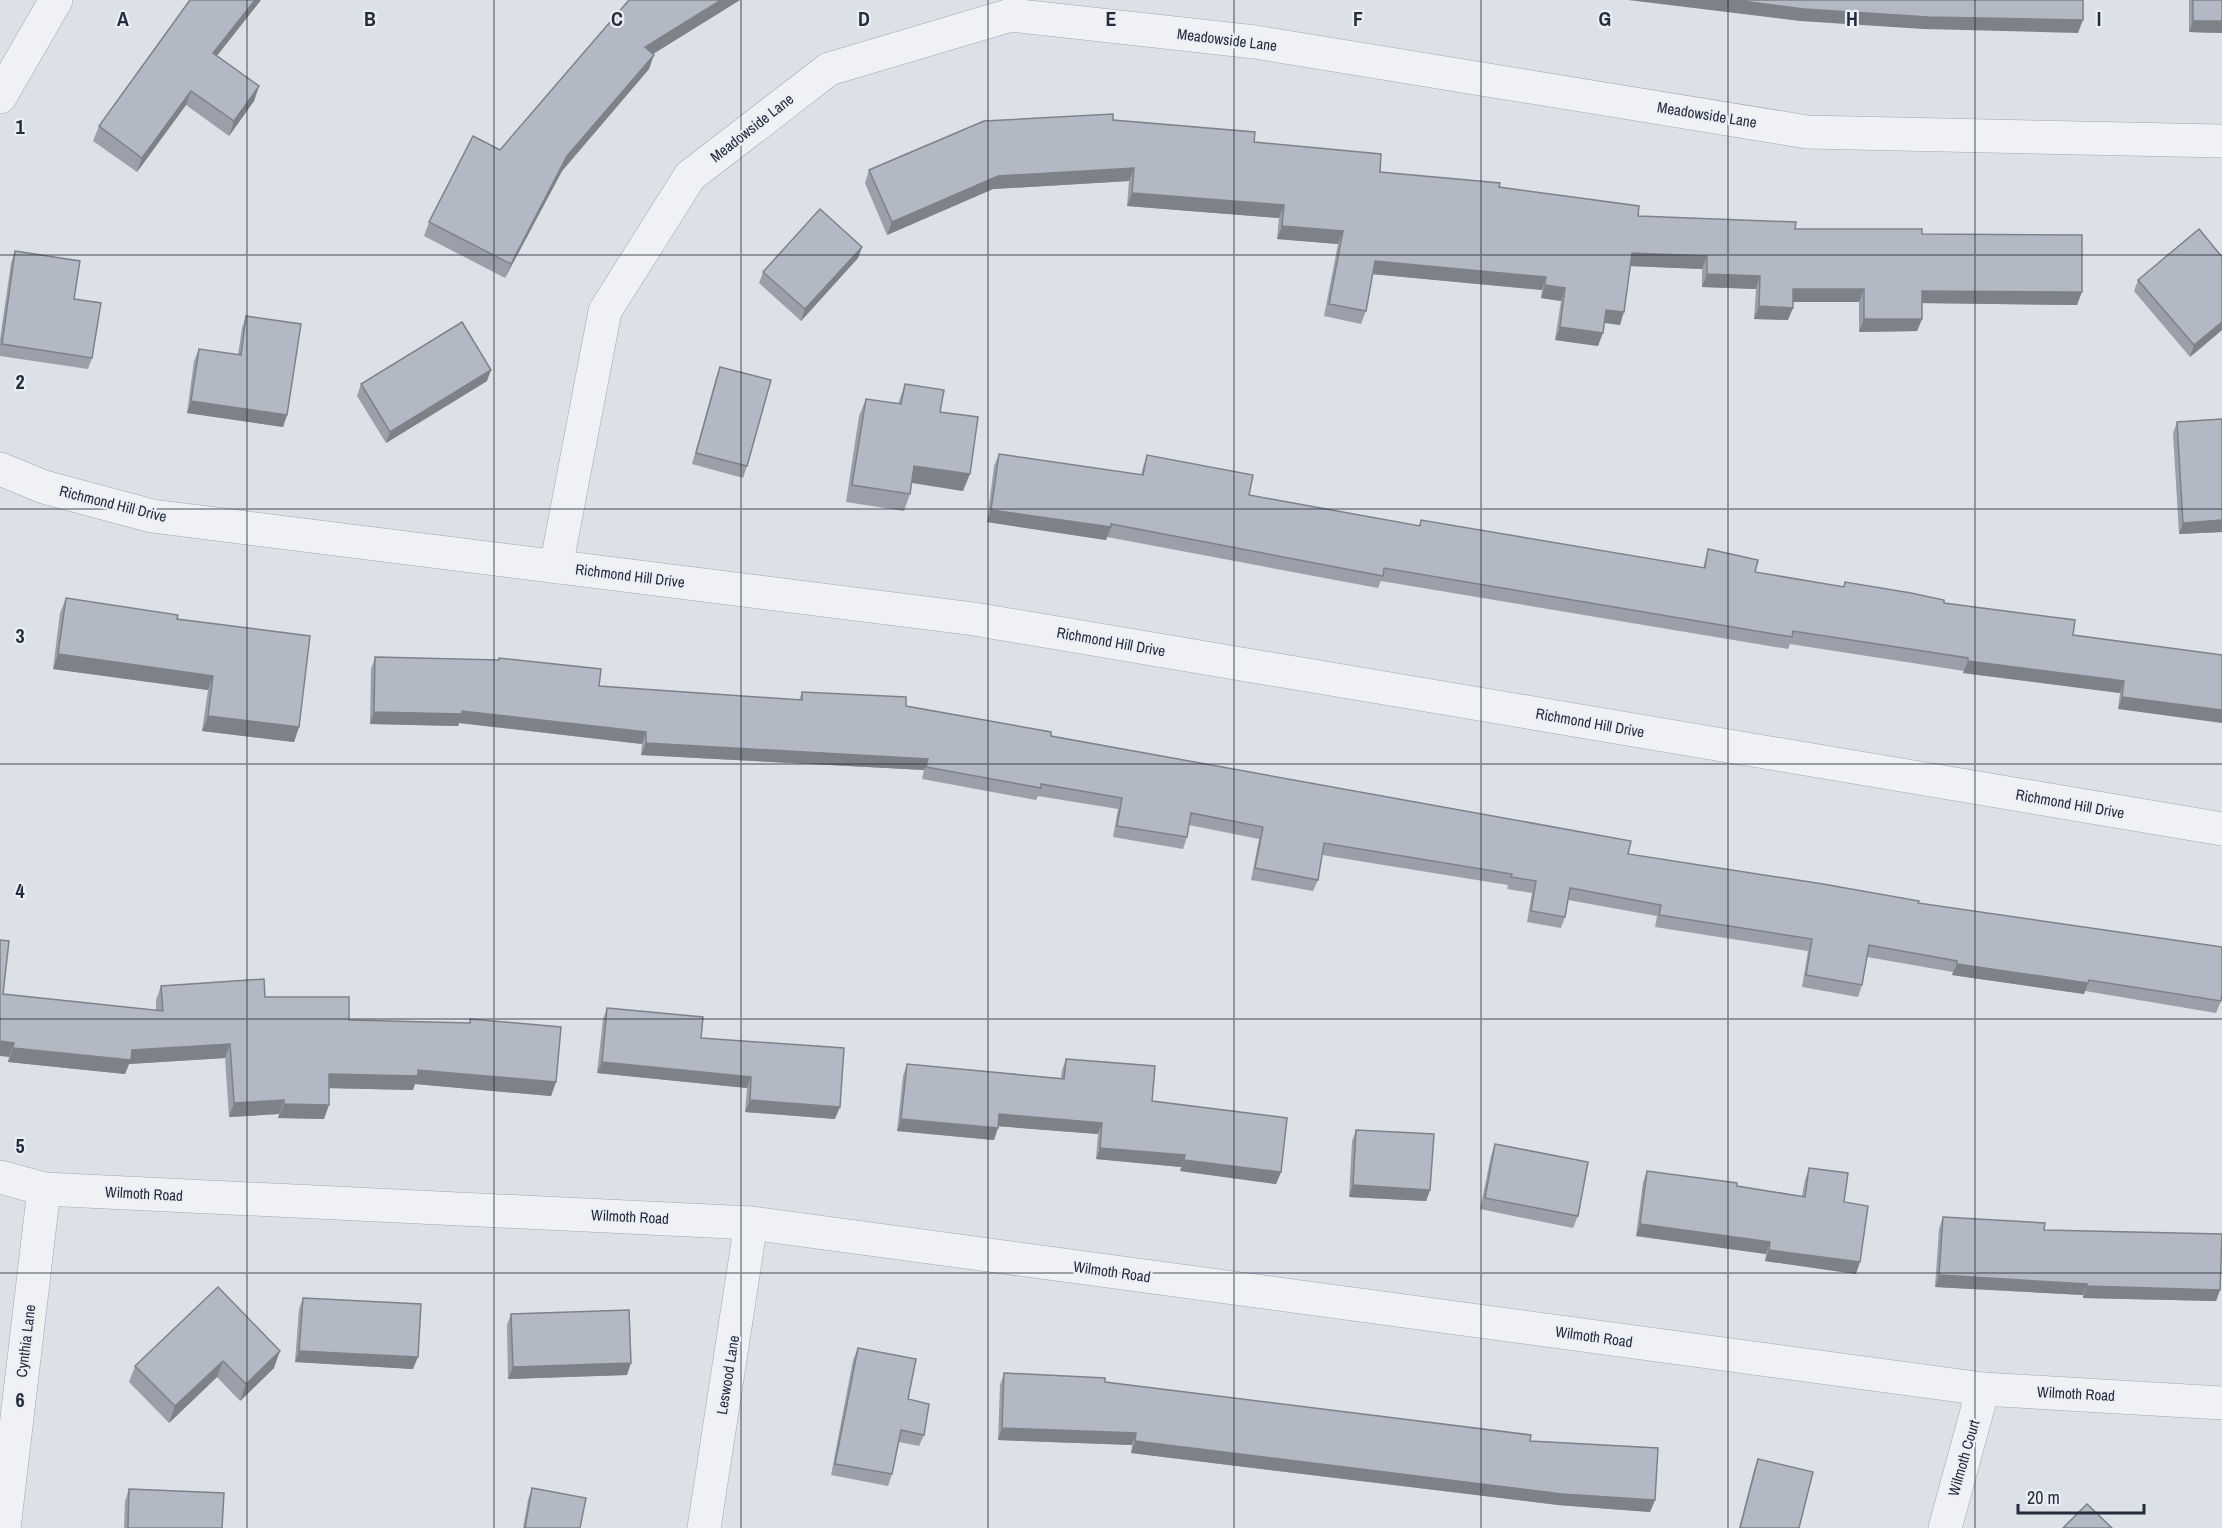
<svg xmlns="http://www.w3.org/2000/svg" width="2222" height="1528" font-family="'Archivo Narrow',sans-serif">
	<rect width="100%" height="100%" fill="#dce0e7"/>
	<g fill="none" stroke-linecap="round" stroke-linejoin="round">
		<defs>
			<g id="minor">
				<path d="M0 97 56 0"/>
				<path d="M0 469 44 487 152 516 974 619 2222 829"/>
				<path d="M556 567 605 311 690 176 829 69 1011 15 1255 42 1807 132 2222 141"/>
				<path d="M0 1177 44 1189 751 1223 1983 1389 2222 1403"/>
				<path d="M4 1528 44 1189"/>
				<path d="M704 1528 751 1223"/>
				<path d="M1945 1528 1983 1389"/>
			</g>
		</defs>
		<use href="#minor" stroke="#a1a7b1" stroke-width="34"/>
		<use href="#minor" stroke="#eff1f5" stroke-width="33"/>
	</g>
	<g fill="#9a9fa9">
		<path d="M261 0 217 56 259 86 254 101 229 136 186 105 137 172 93 141 99 126Z"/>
		<path d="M629 0H740L653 54 649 69 562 171 505 278 424 236 429 222 500 150Z"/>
		<path d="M2189 0H2222V33L2189 32Z"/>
		<path d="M1113 120 1254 142 1380 172 1499 187 1638 216 1795 229 1922 234 2077 305 1922 303V319L1917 331 1859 332V302H1793L1788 320 1754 319 1756 289 1702 287V269L1631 266 1620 325 1604 323 1598 346 1555 340 1561 301 1541 298 1542 290 1373 274 1366 311 1361 324 1324 316 1338 244 1277 239 1279 218 1127 206 1129 181 993 189 887 235 865 183 869 170Z"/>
		<path d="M862 247 858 258 801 321 759 283 763 272Z"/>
		<path d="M15 251 92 358 88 369 0 356V339L11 263Z"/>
		<path d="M2138 280 2222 330 2190 357 2134 291Z"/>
		<path d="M246 316 287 415 283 427 187 413 194 361 199 349 238 355 242 328Z"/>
		<path d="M720 367 747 466 743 478 692 464 716 378Z"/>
		<path d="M487 381 386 443 357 396 361 384Z"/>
		<path d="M905 384 940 412 963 491 911 483 910 494 904 511 846 502 859 416 866 399 898 404Z"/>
		<path d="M2222 419V532L2179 534 2173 433 2177 422Z"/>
		<path d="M999 454 1141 475 1143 467 1147 455 1249 495 1419 526 1421 520 1703 568 1708 549 1755 572 1843 587 1845 582 1944 603 2073 635 2222 655 2118 709 2120 693 1963 673 1964 671 1790 644 1788 649 1381 581 1378 588 1107 537 1106 540 987 522 994 466Z"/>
		<path d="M66 598 177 619 299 727 294 742 202 731 208 690 53 669 60 613Z"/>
		<path d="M375 657 499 660V658L599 686 799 700 802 692 906 706 1628 854 1918 903 2221 1001 2216 1013 2085 991 2084 994 1952 975 1953 972 1867 957 1862 985 1858 997 1802 987 1808 951 1655 927 1657 916 1568 900 1565 917 1561 928 1527 922 1532 893 1507 889 1508 885 1322 855 1318 880 1313 891 1251 880 1259 839 1189 825 1187 837 1183 849 1113 837 1118 809 1038 796 1036 800 922 779 924 770 641 755 642 744 459 723 458 726 370 724 371 669Z"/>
		<path d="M161 986 265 997 349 1020 469 1023 470 1019 556 1082 551 1096 415 1084 413 1090 329 1088 324 1119 278 1118 279 1114 229 1117 225 1058 129 1064 125 1074 8 1062 9 1057 3 994 156 1010V1000Z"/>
		<path d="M607 1008 701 1038 835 1119 745 1112 747 1088 597 1073 603 1019Z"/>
		<path d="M1066 1059 1152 1101 1281 1172 1276 1184 1180 1171 1181 1167 1096 1159 1098 1134 998 1126 994 1140 897 1131 903 1076 907 1064 1061 1078 1062 1070Z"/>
		<path d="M1356 1130 1430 1190 1426 1201 1349 1197 1352 1141Z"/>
		<path d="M1495 1144 1578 1216 1573 1228 1480 1209 1491 1156Z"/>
		<path d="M1809 1168 1844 1202 1856 1274 1765 1261 1766 1254 1636 1236 1643 1182 1647 1171 1737 1186 1802 1196 1805 1180Z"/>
		<path d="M1943 1217 2044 1230 2220 1290 2216 1301 2083 1298V1295L1935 1287 1939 1229Z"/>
		<path d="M218 1287 274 1368 240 1401 217 1377 169 1423 129 1382 135 1366Z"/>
		<path d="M303 1298 413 1369 295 1362 299 1309Z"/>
		<path d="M511 1314 627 1375 508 1379 507 1325Z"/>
		<path d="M858 1348 908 1399 924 1435 919 1446 899 1442 892 1474 888 1486 831 1475 853 1360Z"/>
		<path d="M1004 1373 1105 1382 1530 1441 1655 1500 1650 1512 1558 1505 1131 1453 1132 1445 998 1440 1000 1385Z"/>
		<path d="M1758 1459 1799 1528H1739L1754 1470Z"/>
		<path d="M532 1488 580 1528H523L528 1500Z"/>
		<path d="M129 1489 222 1528H124L125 1501Z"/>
	</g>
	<g fill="#7d8289">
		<path d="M255 0H261L207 68 213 53Z"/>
		<path d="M721 0H740L640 62 645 47Z"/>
		<path d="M1628 0H1734L2083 20 2078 33 1924 29 1800 21Z"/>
		<path d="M2193 21H2222V33L2189 32Z"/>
		<path d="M654 55 649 69 562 171 505 278 511 264 567 156Z"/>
		<path d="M259 86 254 101 229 136 234 121Z"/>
		<path d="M191 91 186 105 137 172 142 158Z"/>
		<path d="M1134 168 1129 181 993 189 887 235 892 222 998 176Z"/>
		<path d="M1132 193 1284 205 1279 218 1127 206Z"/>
		<path d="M1282 226 1343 231 1338 244 1277 239Z"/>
		<path d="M862 247 858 258 801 321 805 309Z"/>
		<path d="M1632 253 1707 256 1702 269 1628 266Z"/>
		<path d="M1375 261 1546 277 1542 290 1371 274Z"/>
		<path d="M1707 274 1760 276 1756 289 1702 287Z"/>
		<path d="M1545 285 1565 288 1561 301 1541 298Z"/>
		<path d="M1793 289H1864L1859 302H1789Z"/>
		<path d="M1922 291 2082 292 2077 305 1917 303Z"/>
		<path d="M1759 306 1793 308 1788 320 1754 319Z"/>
		<path d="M1606 310 1624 312 1620 325 1601 322Z"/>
		<path d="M1864 319H1922L1917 331 1859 332Z"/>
		<path d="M2222 322V330L2190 357 2194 345Z"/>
		<path d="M1560 327 1603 333 1598 346 1555 340Z"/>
		<path d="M491 370 487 381 386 443 390 432Z"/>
		<path d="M191 401 287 415 283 427 187 413Z"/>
		<path d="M914 466 970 474 963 491 908 482Z"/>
		<path d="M991 510 1111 527 1106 540 987 522Z"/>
		<path d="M2222 520V532L2179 534 2183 523Z"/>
		<path d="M58 654 213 676 208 690 53 669Z"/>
		<path d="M1968 661 2124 681 2120 693 1963 673Z"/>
		<path d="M2122 697 2222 710V723L2118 709Z"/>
		<path d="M462 711 646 732 642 744 459 723 458 726 370 724 374 712Z"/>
		<path d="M208 716 299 727 294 742 202 731Z"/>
		<path d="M646 743 928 759 924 770 641 755Z"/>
		<path d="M1957 964 2088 983 2084 994 1952 975Z"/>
		<path d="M0 1041 14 1043 9 1057 0 1056Z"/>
		<path d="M230 1044 225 1058 129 1064 125 1074 8 1062 13 1048 132 1050Z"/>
		<path d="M602 1062 751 1077 747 1088 597 1073Z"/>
		<path d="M418 1070 556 1082 551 1096 415 1084 413 1090 324 1088 329 1074Z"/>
		<path d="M284 1100 279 1114 229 1117 234 1103Z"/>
		<path d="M750 1100 840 1107 835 1119 745 1112Z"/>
		<path d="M284 1104 329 1105 324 1119 278 1118Z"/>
		<path d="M999 1114 1102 1123 1098 1134 995 1126Z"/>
		<path d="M901 1119 998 1128 994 1140 897 1131Z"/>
		<path d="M1100 1148 1185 1155 1181 1167 1096 1159Z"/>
		<path d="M1184 1160 1281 1172 1276 1184 1180 1171Z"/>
		<path d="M1353 1185 1430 1190 1426 1201 1349 1197Z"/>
		<path d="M1640 1224 1770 1242 1766 1254 1636 1236Z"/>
		<path d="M1769 1250 1860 1262 1856 1274 1765 1261Z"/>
		<path d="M1939 1275 2087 1284 2083 1295 1935 1287Z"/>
		<path d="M2087 1286 2220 1290 2216 1301 2083 1298Z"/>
		<path d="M280 1351 274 1368 240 1401 246 1384Z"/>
		<path d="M299 1351 418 1357 413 1369 295 1362Z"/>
		<path d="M223 1361 217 1377 169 1423 175 1406Z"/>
		<path d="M631 1363 627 1375 508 1379 513 1367Z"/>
		<path d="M1002 1428 1136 1433 1132 1445 998 1440Z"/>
		<path d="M1135 1441 1655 1500 1650 1512 1558 1505 1131 1453Z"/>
	</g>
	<g fill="#b3b9c4" stroke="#7d8289" stroke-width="1.5">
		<path d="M190 0H255L213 53 259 86 234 121 191 91 142 158 99 126Z"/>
		<path d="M629 0H721L645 47 654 55 567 156 511 264 429 222 473 136 500 150Z"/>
		<path d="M1734 0H2083V20L1928 17 1804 9Z"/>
		<rect x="2193" y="0" width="29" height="21"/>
		<path d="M1113 114V120L1255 132 1254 142 1381 154 1380 172 1500 183 1499 187 1639 206 1638 216 1796 222 1795 229H1922V234L2082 235V292L1922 291V319H1864V289H1793V308L1759 306 1760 276 1707 274V256L1632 253 1624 312 1606 310 1603 333 1560 327 1565 288 1545 285 1546 277 1375 261 1366 311 1329 304 1343 231 1282 226 1284 205 1132 193 1134 168 998 176 892 222 869 170 984 121Z"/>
		<path d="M820 209 862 247 805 309 763 272Z"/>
		<path d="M2199 229 2222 257V322L2194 345 2138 280Z"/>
		<path d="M15 251 80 261 74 299 101 303 92 358 2 344Z"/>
		<path d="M246 316 301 324 287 415 191 401 199 349 241 355Z"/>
		<path d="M462 322 491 370 390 432 361 384Z"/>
		<path d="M720 367 771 380 747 466 696 453Z"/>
		<path d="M905 384 944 390 940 412 978 417 970 474 914 466 910 494 852 485 866 399 901 404Z"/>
		<path d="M2222 419V520L2183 523 2177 422Z"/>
		<path d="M999 454 1143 475 1147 455 1253 475 1249 495 1420 526 1421 520 1705 568 1708 549 1758 560 1755 572 1844 587 1845 582 1911 593 1944 600V603L2075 620 2073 635 2222 655V710L2122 697 2124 681 1968 661V658L1793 631 1792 637 1384 568 1383 576 1111 524V527L991 510Z"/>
		<path d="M66 598 178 615 177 619 310 636 299 727 208 716 213 676 58 654Z"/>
		<path d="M375 657 499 660V658L601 669 599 686 802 700V692L906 697V706L1051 732V736L1631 841 1628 854 1823 884 1919 901 1918 903 2222 947V992L2221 1001 2089 980 2088 983 1957 964V961L1869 945 1862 985 1806 975 1812 939 1659 915 1661 905 1570 888 1565 917 1531 911 1536 881 1511 877 1512 874 1324 843 1318 880 1255 868 1263 827 1191 813 1187 837 1117 826 1122 798 1041 784V788L926 767 928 759 646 743V732L462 711V714L374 712Z"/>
		<path d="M0 940 9 941 3 994 163 1011 161 986 264 979 265 997H349V1020L470 1023V1019L561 1027 556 1082 418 1070V1076L329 1074V1105L284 1104V1100L234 1103 230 1044 132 1050 131 1060 13 1048 14 1043 0 1041Z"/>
		<path d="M607 1008 703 1017 701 1038 844 1048 840 1107 750 1100 751 1077 602 1062Z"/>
		<path d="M1066 1059 1155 1066 1152 1101 1287 1118 1281 1172 1184 1160 1185 1155 1100 1148 1102 1123 999 1114 998 1128 901 1119 907 1064 1064 1079Z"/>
		<path d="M1356 1130 1434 1134 1430 1190 1353 1185Z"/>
		<path d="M1495 1144 1588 1162 1578 1216 1485 1198Z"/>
		<path d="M1809 1168 1848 1173 1844 1202 1868 1206 1860 1262 1769 1250 1770 1242 1640 1224 1647 1171 1737 1183V1186L1805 1197Z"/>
		<path d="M1943 1217 2045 1223 2044 1230 2222 1234 2220 1290 2087 1286V1284L1939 1275Z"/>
		<path d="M218 1287 280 1351 246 1384 223 1361 175 1406 135 1366Z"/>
		<path d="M303 1298 421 1304 418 1357 299 1351Z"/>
		<path d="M629 1310 631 1363 513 1367 511 1314Z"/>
		<path d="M858 1348 916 1359 908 1399 929 1404 924 1435 901 1430 892 1474 835 1464Z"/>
		<path d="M1004 1373 1105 1378V1382L1531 1435 1530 1441 1658 1448 1655 1500 1562 1494 1135 1441 1136 1433 1002 1428Z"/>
		<path d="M1758 1459 1813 1472 1799 1528H1740Z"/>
		<path d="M532 1488 586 1498 580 1528H525Z"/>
		<path d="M129 1489 224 1493 222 1528H128Z"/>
		<path d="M2087 1504 2112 1528H2063Z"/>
	</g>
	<path fill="none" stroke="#252d3d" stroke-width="1.5" stroke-opacity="0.55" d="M247 0V1528M494 0V1528M741 0V1528M988 0V1528M1234 0V1528M1481 0V1528M1728 0V1528M1975 0V1528M0 255H2222M0 509H2222M0 764H2222M0 1019H2222M0 1273H2222"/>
	<g text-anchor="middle" stroke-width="4.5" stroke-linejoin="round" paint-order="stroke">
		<g font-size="15" fill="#252d3d" stroke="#ebeff5">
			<text transform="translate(1227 40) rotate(7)" y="5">Meadowside Lane</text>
			<text transform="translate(1707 115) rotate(9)" y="5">Meadowside Lane</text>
			<text transform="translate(752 128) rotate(-38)" y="5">Meadowside Lane</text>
			<text transform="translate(113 504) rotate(14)" y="5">Richmond Hill Drive</text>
			<text transform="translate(630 576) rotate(7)" y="5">Richmond Hill Drive</text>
			<text transform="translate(1111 642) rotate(10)" y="5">Richmond Hill Drive</text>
			<text transform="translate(1590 723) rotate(10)" y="5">Richmond Hill Drive</text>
			<text transform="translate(2070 804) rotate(10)" y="5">Richmond Hill Drive</text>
			<text transform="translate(144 1194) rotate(3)" y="5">Wilmoth Road</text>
			<text transform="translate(630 1217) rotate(3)" y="5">Wilmoth Road</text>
			<text transform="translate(1112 1272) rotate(8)" y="5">Wilmoth Road</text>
			<text transform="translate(1594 1337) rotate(8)" y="5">Wilmoth Road</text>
			<text transform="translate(26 1341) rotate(-83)" y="5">Cynthia Lane</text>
			<text transform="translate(728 1375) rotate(-81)" y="5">Leswood Lane</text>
			<text transform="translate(2076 1394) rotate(3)" y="5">Wilmoth Road</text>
			<text transform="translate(1964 1458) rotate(-74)" y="5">Wilmoth Court</text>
		</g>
	</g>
	<g font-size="20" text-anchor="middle" font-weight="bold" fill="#252d3d" stroke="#ebeff5" stroke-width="4.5" stroke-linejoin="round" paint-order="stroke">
		<text x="123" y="26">A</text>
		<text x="370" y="26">B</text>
		<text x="617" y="26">C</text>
		<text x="864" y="26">D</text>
		<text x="1111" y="26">E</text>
		<text x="1358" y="26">F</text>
		<text x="1605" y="26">G</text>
		<text x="1852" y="26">H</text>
		<text x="2099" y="26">I</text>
		<text x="20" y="134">1</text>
		<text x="20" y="389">2</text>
		<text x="20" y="643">3</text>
		<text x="20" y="898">4</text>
		<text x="20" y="1153">5</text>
		<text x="20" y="1407">6</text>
	</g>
	<path d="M2018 1504v9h126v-9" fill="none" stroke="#252d3d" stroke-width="3"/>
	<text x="2027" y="1504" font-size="18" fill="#252d3d" stroke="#ebeff5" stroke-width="4.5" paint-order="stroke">20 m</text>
</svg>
